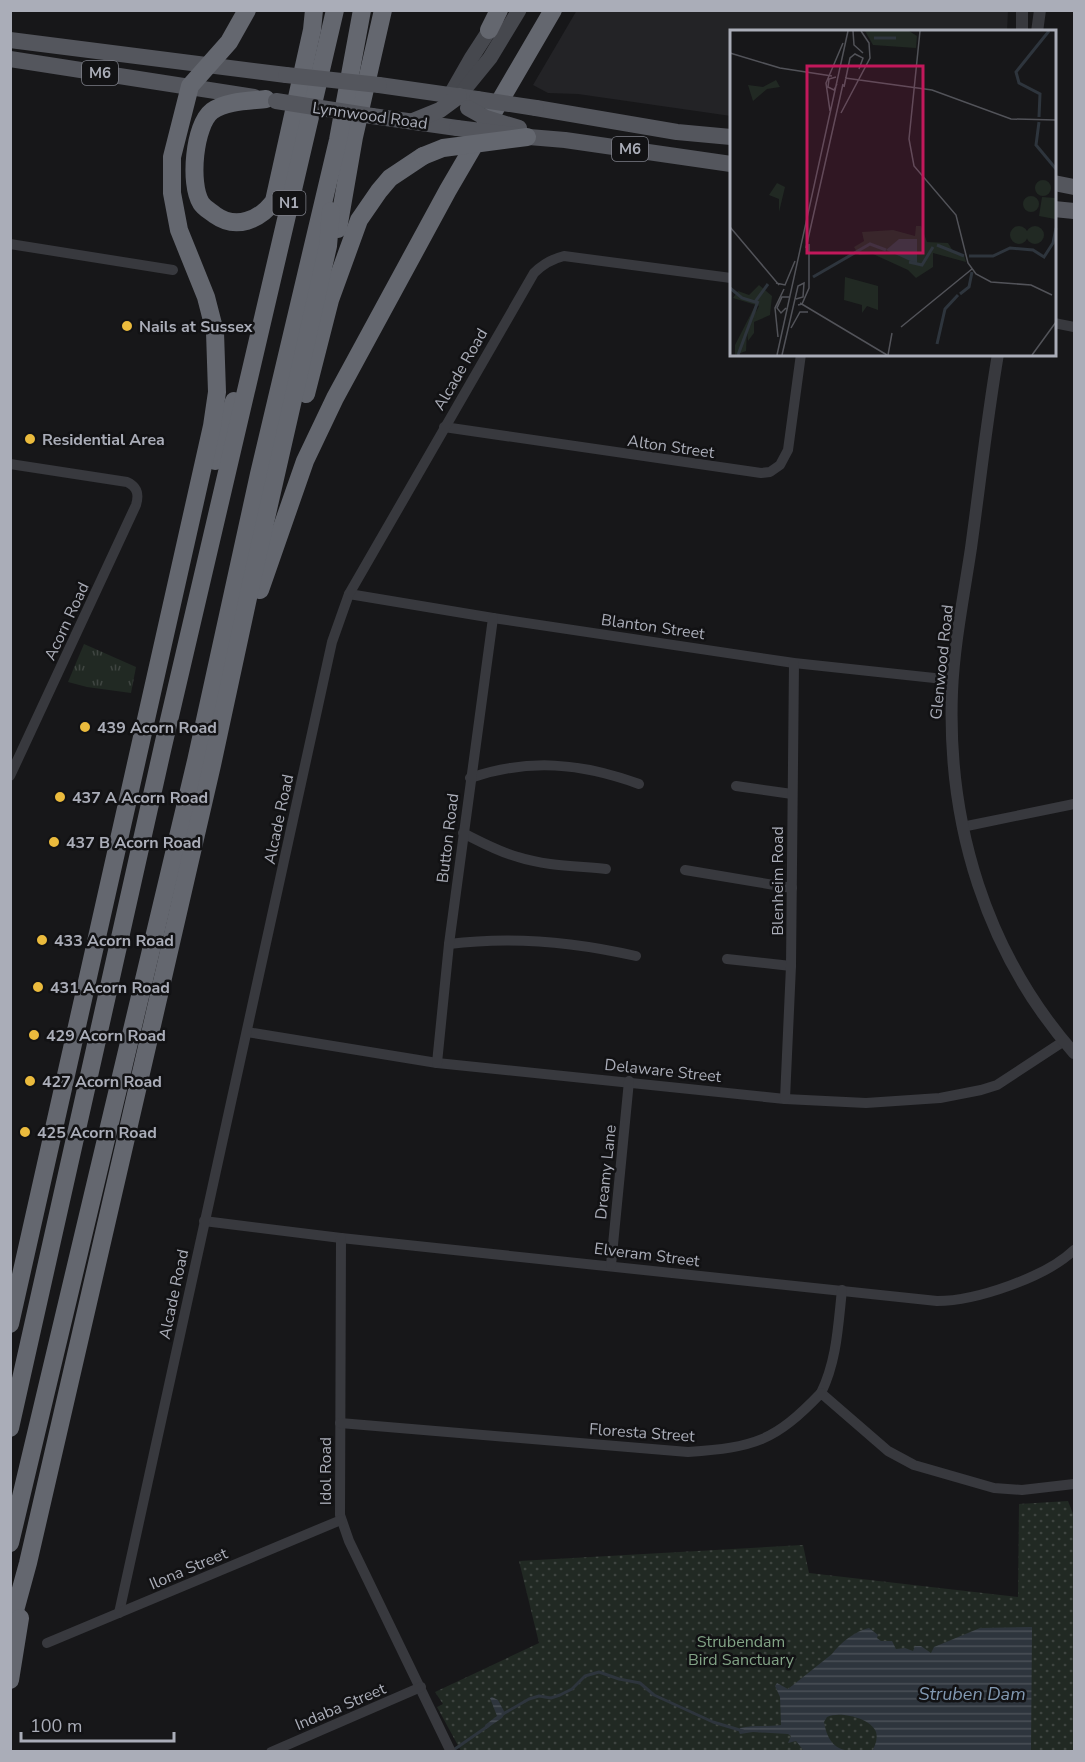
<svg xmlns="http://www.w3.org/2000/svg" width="1085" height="1762" font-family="'Nunito Sans',sans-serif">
	<defs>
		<pattern id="grass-tufts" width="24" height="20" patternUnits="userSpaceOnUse" patternTransform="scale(1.5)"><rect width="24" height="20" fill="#212923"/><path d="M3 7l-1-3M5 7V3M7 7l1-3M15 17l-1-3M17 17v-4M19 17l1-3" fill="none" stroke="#3f4541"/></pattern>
		<pattern id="park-dots" width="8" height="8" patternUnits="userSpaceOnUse" patternTransform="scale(1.5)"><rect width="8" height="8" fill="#212923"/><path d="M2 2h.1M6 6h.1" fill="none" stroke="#3f4541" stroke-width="1.8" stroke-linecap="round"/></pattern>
		<pattern id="water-rules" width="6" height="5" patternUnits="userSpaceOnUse" patternTransform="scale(1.5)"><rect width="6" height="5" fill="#2e353d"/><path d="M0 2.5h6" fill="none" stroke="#4a5057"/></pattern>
	</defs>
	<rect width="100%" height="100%" fill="#171719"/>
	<path fill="#232326" d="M577 10H1008V11L1007 31 731 32V116L578 94 548 93 533 85Z"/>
	<path fill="url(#grass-tufts)" d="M84 644 136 667 131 693 87 687 68 682Z"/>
	<path fill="url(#park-dots)" d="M1068 1501 1074 1516V1751H461L437 1707 443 1704 435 1692 539 1643 519 1561 803 1545 809 1573 1018 1597 1019 1504Z"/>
	<g fill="url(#water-rules)">
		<path d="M1032 1627 1031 1751H872C875 1746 878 1739 876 1732 871 1718 839 1711 827 1717L824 1722C827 1738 833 1750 851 1751H804L796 1741 788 1743 791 1736 788 1734 753 1732 740 1734 739 1732 740 1728C753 1725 768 1727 781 1725L780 1697 775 1686 777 1683 788 1689 832 1654C840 1643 855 1631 869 1628L878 1635 877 1638 881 1641H892L896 1649 905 1648 913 1651 915 1646H921L931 1653 934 1647 980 1628Z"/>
		<path d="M492 1697 498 1700 505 1713 502 1718 486 1729 485 1725 497 1716 490 1698Z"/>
	</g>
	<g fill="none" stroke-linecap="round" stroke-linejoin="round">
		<g stroke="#2e353d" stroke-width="3">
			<path d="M503 1714 529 1699 539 1696 551 1698 560 1695 572 1689 585 1676 599 1672 619 1679 640 1683 654 1695 713 1722 743 1731"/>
			<path d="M452 1751 488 1726"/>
		</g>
		<g stroke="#38393e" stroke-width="10">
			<path d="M10 244 173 270"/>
			<path d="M1054 323 1074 327"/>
			<path d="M444 427 761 473 770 472 780 465 788 450 801 354"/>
			<path d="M10 464 127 482C138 487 139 495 136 505L10 776"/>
			<path d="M349 594 493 618 794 663 953 680"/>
			<path d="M470 778C529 758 581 763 639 784"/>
			<path d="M736 786 792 794"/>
			<path d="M962 827 1074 804"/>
			<path d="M463 833C481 842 499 852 518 857 546 866 577 866 606 869"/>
			<path d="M685 870 792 888"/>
			<path d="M449 944C511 936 575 942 636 956"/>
			<path d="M727 959 791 966"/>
			<path d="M247 1032 437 1063 785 1099 866 1103 940 1098 981 1090 997 1085 1064 1041"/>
			<path d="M437 1063 449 944 493 618"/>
			<path d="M785 1099 791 966 794 663"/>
			<path d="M204 1221 341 1238 937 1301C976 1301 1046 1277 1074 1250"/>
			<path d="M341 1238 340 1515 349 1541 451 1752"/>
			<path d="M611 1265 629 1081"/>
			<path d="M821 1393C837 1360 838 1326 842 1290"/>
			<path d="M340 1423 688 1452C755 1447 774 1442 821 1393L888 1451 914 1465 994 1488 1022 1490 1074 1484"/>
			<path d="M119 1613 332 642 349 594 534 273C543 264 552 259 564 256L731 278"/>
			<path d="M47 1643 341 1520"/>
			<path d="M271 1752 421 1687"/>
		</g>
		<g stroke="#38393e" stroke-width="12">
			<path d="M1022 10V32"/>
			<path d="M1037 32 1040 10"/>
			<path d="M998 354C987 418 980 483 971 548 964 595 954 644 952 692 947 824 986 953 1074 1053"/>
		</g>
		<g stroke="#46484e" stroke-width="15">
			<path d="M452 92 472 57 496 20"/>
			<path d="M459 96 490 58 519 10"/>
		</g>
		<g stroke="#54565d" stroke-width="16">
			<path d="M10 40 286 75"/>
			<path d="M10 59 254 97"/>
			<path d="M379 85 477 99"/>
			<path d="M536 108 677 132 731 137"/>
			<path d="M372 116 457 128"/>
			<path d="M413 121 440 110 459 96"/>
			<path d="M529 137 565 140 731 164"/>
			<path d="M1054 183 1074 187"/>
			<path d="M1054 209 1074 211"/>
		</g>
		<g stroke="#64676f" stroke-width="18">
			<path d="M489 30 499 10"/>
			<path d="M266 99C249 101 226 101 212 111 194 125 189 184 201 203 204 208 210 211 215 215 236 230 260 220 274 201L312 30 314 10"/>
			<path d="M338 229 354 137 383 10"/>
			<path d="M306 394 330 300 359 220 379 191 390 178 423 156"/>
			<path d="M215 461 234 401"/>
			<path d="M260 590 305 461 335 398 448 190 553 10"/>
			<path d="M10 1324 212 426 217 392 215 332 206 297 179 230 172 193V157L190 86 229 42 247 10"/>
			<path d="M10 1428 163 746 335 10"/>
			<path d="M10 1543 196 761 259 474 338 140 362 10"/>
			<path d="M10 1629 28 1563 212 765 251 584 328 246 331 211"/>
			<path d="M10 1680 20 1618"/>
		</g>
		<g stroke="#54565d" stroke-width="16">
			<path d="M286 75 379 85"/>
			<path d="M477 99 536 108"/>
			<path d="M276 101 372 116"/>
			<path d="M468 108 486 118 519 128"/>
			<path d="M457 128 514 135"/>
		</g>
		<path stroke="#64676f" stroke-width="18" d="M423 156 443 148 527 137"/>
	</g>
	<g fill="#ebbb3d" stroke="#121214" stroke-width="2">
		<circle cx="127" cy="326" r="6"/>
		<circle cx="30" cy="439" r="6"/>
		<circle cx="85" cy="727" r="6"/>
		<circle cx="60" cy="797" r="6"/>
		<circle cx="54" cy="842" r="6"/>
		<circle cx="42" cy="940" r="6"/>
		<circle cx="38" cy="987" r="6"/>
		<circle cx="34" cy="1035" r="6"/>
		<circle cx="30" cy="1081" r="6"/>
		<circle cx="25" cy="1132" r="6"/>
	</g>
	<g text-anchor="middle" stroke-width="5" stroke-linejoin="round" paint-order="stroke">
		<g fill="#121214" stroke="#7c7e87" stroke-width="1.5">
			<rect x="82" y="61" width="36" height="24" rx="4.5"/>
			<rect x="612" y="137" width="36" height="24" rx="4.5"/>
			<rect x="272.5" y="191" width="33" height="24" rx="4.5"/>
		</g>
		<g font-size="15" font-weight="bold" fill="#aaadb8">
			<text x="100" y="78">M6</text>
			<text x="630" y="154">M6</text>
			<text x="289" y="208">N1</text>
		</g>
		<g font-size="16" fill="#aaadb8" stroke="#121214">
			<text transform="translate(370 115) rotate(8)" y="6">Lynnwood Road</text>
			<text transform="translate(460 369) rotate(-60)" y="6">Alcade Road</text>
			<text transform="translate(671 446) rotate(8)" y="6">Alton Street</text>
			<text transform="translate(66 621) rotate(-65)" y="6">Acorn Road</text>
			<text transform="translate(653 626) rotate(8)" y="6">Blanton Street</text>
			<text transform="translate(941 662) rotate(-84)" y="6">Glenwood Road</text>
			<text transform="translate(278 819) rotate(-78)" y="6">Alcade Road</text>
			<text transform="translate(447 838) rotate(-83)" y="6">Button Road</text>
			<text transform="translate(777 881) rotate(-90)" y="6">Blenheim Road</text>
			<text transform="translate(663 1070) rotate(6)" y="6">Delaware Street</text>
			<text transform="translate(605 1172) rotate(-84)" y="6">Dreamy Lane</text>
			<text transform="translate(647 1254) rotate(7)" y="6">Elveram Street</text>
			<text transform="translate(173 1294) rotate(-78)" y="6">Alcade Road</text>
			<text transform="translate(642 1432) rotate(4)" y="6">Floresta Street</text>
			<text transform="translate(325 1471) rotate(-90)" y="6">Idol Road</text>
			<text transform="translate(188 1568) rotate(-23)" y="6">Ilona Street</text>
			<text transform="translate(340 1706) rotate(-23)" y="6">Indaba Street</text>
		</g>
		<g font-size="16" font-weight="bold" fill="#aaadb8" stroke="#121214" text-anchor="start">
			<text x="139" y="332">Nails at Sussex</text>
			<text x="42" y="445">Residential Area</text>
			<text x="97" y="733">439 Acorn Road</text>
			<text x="72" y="803">437 A Acorn Road</text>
			<text x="66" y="848">437 B Acorn Road</text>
			<text x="54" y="946">433 Acorn Road</text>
			<text x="50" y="993">431 Acorn Road</text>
			<text x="46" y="1041">429 Acorn Road</text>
			<text x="42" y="1087">427 Acorn Road</text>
			<text x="37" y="1138">425 Acorn Road</text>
		</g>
		<g font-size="16" fill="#82a386" stroke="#121214">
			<text x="741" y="1647">Strubendam<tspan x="741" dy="18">Bird Sanctuary</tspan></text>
		</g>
		<g font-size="18" font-style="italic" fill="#8299b2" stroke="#121214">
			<text x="972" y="1700">Struben Dam</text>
		</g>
	</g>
	<g transform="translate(730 30)">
		<rect width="326" height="326" fill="#171719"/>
		<path d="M296 205a9 9 0 1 1 18 0a9 9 0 1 1-18 0ZM280 205a9 9 0 1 1 18 0a9 9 0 1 1-18 0ZM29 255 42 266 40 285 24 292V303L18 311 17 301 29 276 3 268 8 261 19 265Z" fill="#212923"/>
		<path d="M27 272 26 288 21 290 17 301 16 321 5 325V315Z" fill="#212923"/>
		<path d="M135 1H179L187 6 186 18 143 15ZM46 50 50 57 37 59 23 71 18 55 33 57ZM47 153 55 157 49 182V169L39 165ZM312 167 325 168V189L309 186ZM186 196H191L197 212 218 213 223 221 234 225 236 232 203 223V237L186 248 178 240 143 224 129 225 124 217 134 211 132 202 163 200 185 206ZM115 247 148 256V280L137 276 132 283V275L114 270Z" fill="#212923"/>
		<path d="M305 158a8 8 0 1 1 16 0a8 8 0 1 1-16 0ZM293 174a8 8 0 1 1 16 0a8 8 0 1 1-16 0Z" fill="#212923"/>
		<path d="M169 209H187V234L156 220Z" fill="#2e353d"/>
		<path fill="none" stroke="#2e353d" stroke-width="3" d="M144 8H166M309 87 310 64 289 53 286 42 319 1M309 92 306 115 326 139M207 215 234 226M239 226H263L280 218 303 220 314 227 323 213 326 198M179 232 192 235 203 217M83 247 140 214 156 220M0 258 12 268 25 272 38 254M230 264 239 257 242 242M207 314 215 279 228 265M8 325 28 271"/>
		<path fill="none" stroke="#525359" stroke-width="1.5" d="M123 1 124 15 133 23M190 1 179 109 184 136 226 185 238 233 246 244 261 252 301 255 322 265M0 23 50 38 102 46M106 47 99 49 98 57 104 60 107 54M115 48 202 60 281 89 326 90M114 57 120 28 125 24 133 28 129 39M100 81 96 53 113 13M111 83 140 28 139 13 131 1M0 197 49 255M76 218 113 54M46 253 55 255 65 231M70 273 157 325M68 275 72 274 79 258V214M56 278 51 283 47 278 52 267H59M171 297 242 239M61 298 70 282H78M48 307 45 278 54 259M47 325 118 1M52 325 68 256 74 253 73 267 66 269M158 325 162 303M302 325 326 292"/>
		<path fill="#c2185b" fill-opacity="0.15" stroke="#c2185b" stroke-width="3" d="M77 36H193V223H77Z"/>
		<rect width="326" height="326" fill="none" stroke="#aaadb8" stroke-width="3"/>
	</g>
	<rect width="1085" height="1762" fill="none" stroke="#aaadb8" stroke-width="24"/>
	<path d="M21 1732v9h153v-9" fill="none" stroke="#aaadb8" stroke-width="3"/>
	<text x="30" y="1732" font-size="18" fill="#aaadb8" stroke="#121214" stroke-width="4.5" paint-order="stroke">100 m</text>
</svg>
